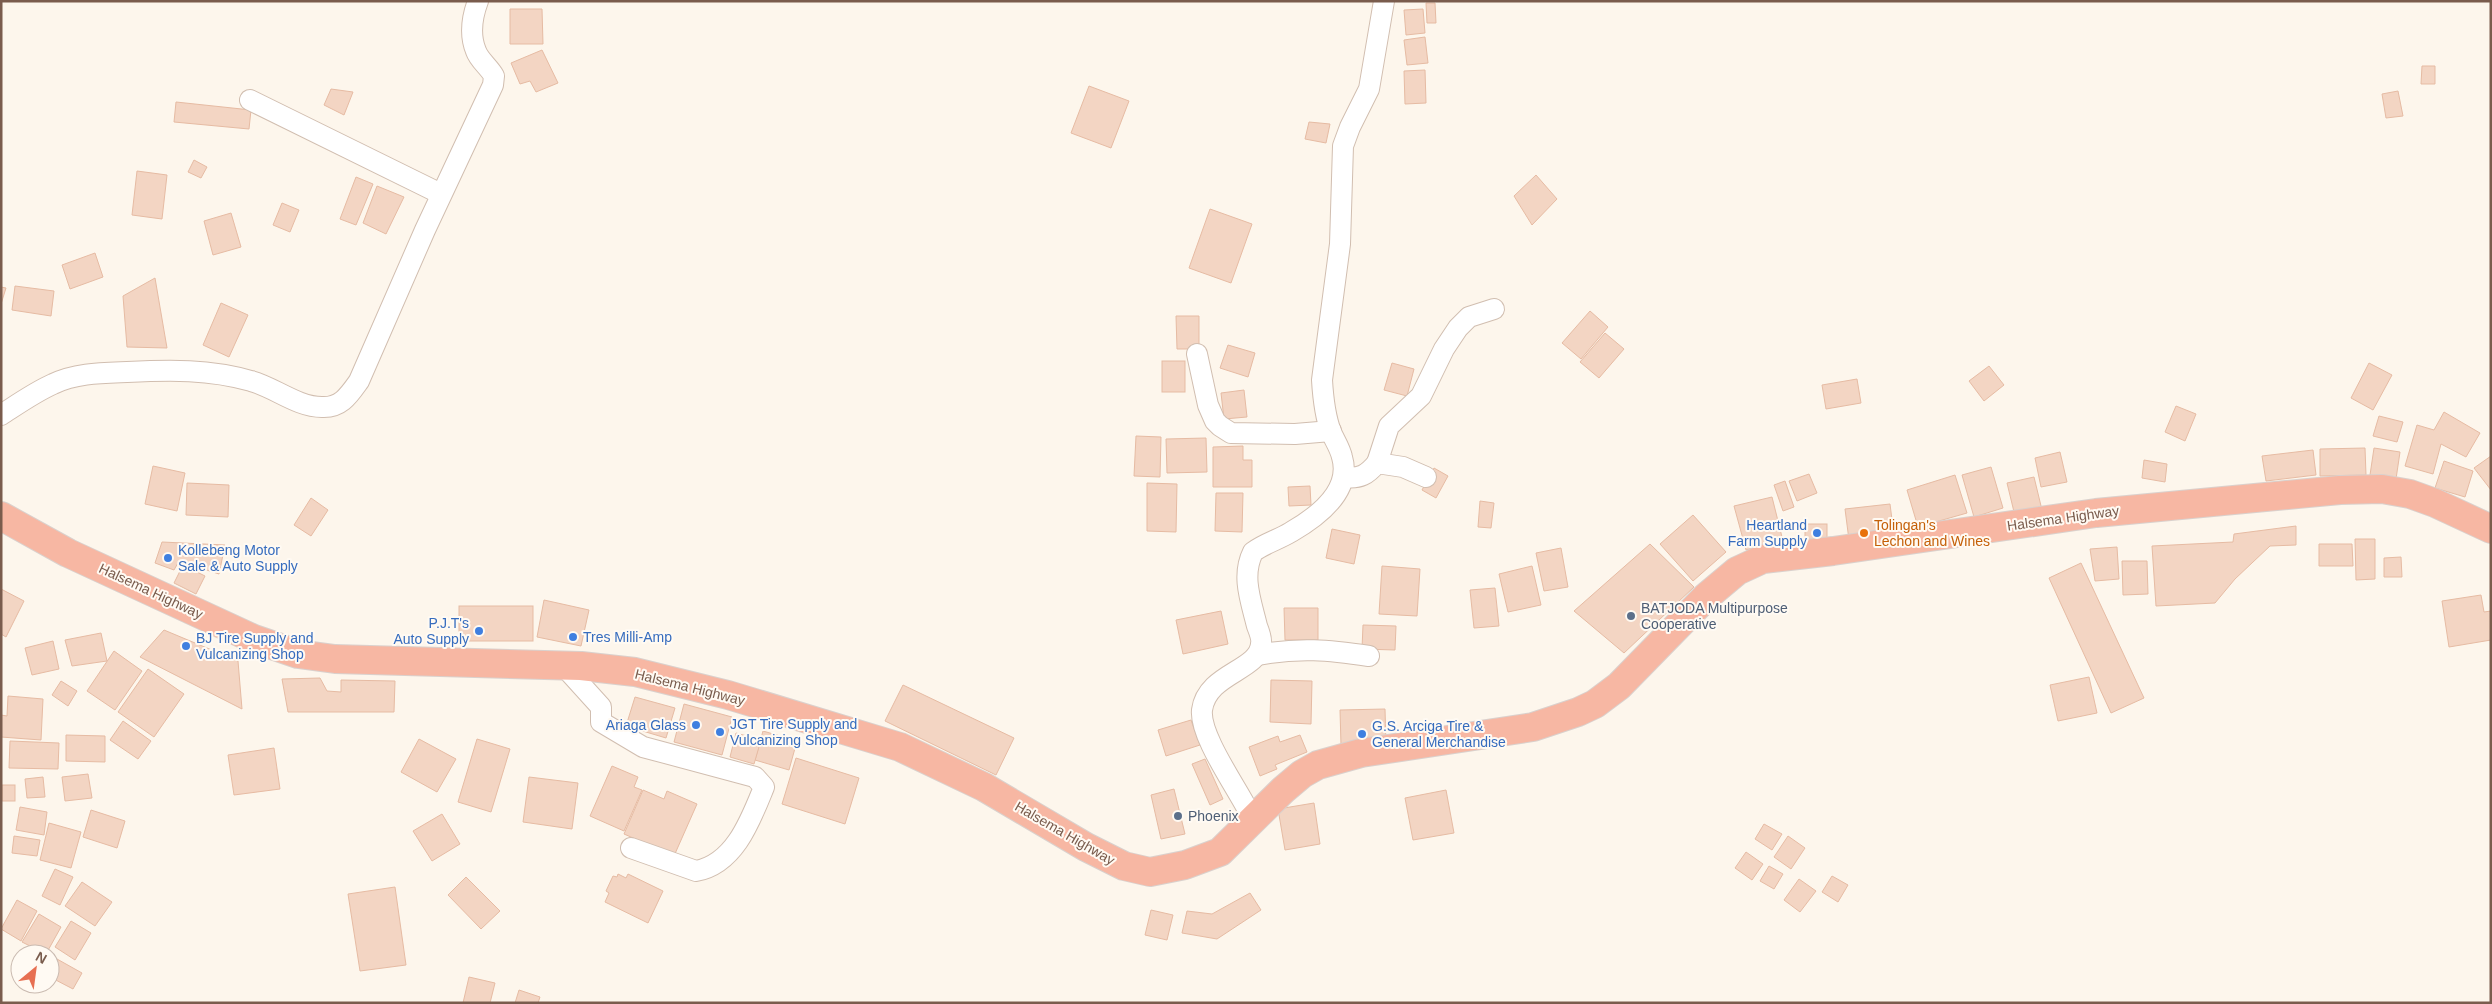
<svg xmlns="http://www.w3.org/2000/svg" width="2492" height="1004" font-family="Helvetica,sans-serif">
	<rect width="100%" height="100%" fill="#fdf6ec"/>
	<g fill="#f3d5c3" stroke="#e6bba3">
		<path d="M1426 3H1435L1436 23H1427Z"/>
		<path d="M510 9H542L543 44H510Z"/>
		<path d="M1423 9 1425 33 1406 35 1404 10Z"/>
		<path d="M1425 37 1428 63 1407 65 1404 40Z"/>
		<path d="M542 50 558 83 536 92 530 81 520 84 511 63Z"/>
		<path d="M2422 66H2435V84H2421Z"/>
		<path d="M1425 70 1426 103 1405 104 1404 71Z"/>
		<path d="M1089 86 1129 101 1111 148 1071 133Z"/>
		<path d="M331 89 353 92 344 115 324 105Z"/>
		<path d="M2398 91 2403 116 2386 118 2382 94Z"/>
		<path d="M176 102 251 110 249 129 174 122Z"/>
		<path d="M1309 122 1330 124 1326 143 1305 139Z"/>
		<path d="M194 160 207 167 201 178 188 172Z"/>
		<path d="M137 171 167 175 162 219 132 215Z"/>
		<path d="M1536 175 1557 199 1532 225 1514 196Z"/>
		<path d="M356 177 373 184 356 225 340 219Z"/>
		<path d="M377 186 404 197 386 234 363 223Z"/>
		<path d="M282 203 299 210 290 232 273 225Z"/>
		<path d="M1210 209 1252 224 1231 283 1189 268Z"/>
		<path d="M231 213 241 247 213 255 204 221Z"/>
		<path d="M95 253 103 277 70 289 62 265Z"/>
		<path d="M155 278 167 348 127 347 123 296Z"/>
		<path d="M15 286 54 291 51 316 12 310Z"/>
		<path d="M1 287 6 288 1 304Z"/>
		<path d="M221 303 248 315 229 357 203 345Z"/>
		<path d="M1590 311 1608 327 1581 359 1562 343Z"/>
		<path d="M1176 316H1199V349H1177Z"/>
		<path d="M1605 333 1624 349 1599 378 1580 362Z"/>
		<path d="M1228 345 1255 353 1248 377 1220 368Z"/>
		<rect x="1162" y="361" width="23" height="31"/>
		<path d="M1392 363 1414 369 1407 396 1384 390Z"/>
		<path d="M2369 363 2392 375 2373 410 2351 398Z"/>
		<path d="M1989 366 2004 385 1984 401 1969 381Z"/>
		<path d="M1857 379 1861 403 1826 409 1822 385Z"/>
		<path d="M1244 390 1247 417 1224 419 1221 393Z"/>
		<path d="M2176 406 2196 414 2185 441 2165 432Z"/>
		<path d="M2444 412 2480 433 2466 457 2441 444 2433 474 2405 466 2417 425 2434 430Z"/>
		<path d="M2379 416 2403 422 2397 442 2373 436Z"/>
		<path d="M1136 436 1161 437 1160 477 1134 476Z"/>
		<path d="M1206 438 1207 472 1167 473 1166 439Z"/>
		<path d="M1243 446V460H1252V487H1213V447Z"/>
		<path d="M2365 448 2366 475 2320 476V449Z"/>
		<path d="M2374 448 2400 452 2396 479 2370 475Z"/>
		<path d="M2313 450 2316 475 2266 481 2262 456Z"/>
		<path d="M2060 452 2067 482 2041 487 2035 458Z"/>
		<path d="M2491 456V490L2474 468Z"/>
		<path d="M2144 460 2167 464 2165 482 2142 478Z"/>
		<path d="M2444 461 2473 471 2465 497 2435 488Z"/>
		<path d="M153 466 185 473 177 511 145 504Z"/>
		<path d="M1991 467 2003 508 1974 517 1962 475Z"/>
		<path d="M1434 468 1448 476 1436 498 1422 490Z"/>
		<path d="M1809 474 1817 493 1797 501 1789 481Z"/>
		<path d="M1955 475 1967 513 1918 527 1907 490Z"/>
		<path d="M2034 477 2042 510 2015 516 2007 483Z"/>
		<path d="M1785 481 1794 507 1783 511 1774 485Z"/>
		<path d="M187 483 229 485 228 517 186 515Z"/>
		<path d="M1147 483 1177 484 1176 532 1147 531Z"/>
		<path d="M1310 486 1311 505 1289 506 1288 487Z"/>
		<path d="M1216 493H1243L1242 532 1215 531Z"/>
		<path d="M1772 497 1783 541 1746 550 1734 506Z"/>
		<path d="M311 498 328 510 311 536 294 525Z"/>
		<path d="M1480 501 1494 503 1491 528 1478 527Z"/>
		<path d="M1890 504 1894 535 1849 540 1845 509Z"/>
		<path d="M1693 515 1726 552 1693 581 1660 544Z"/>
		<rect x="1805" y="524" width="22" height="19"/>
		<path d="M2296 526V545L2270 546 2235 579 2215 603 2156 606 2152 546 2233 542 2234 534Z"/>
		<path d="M1332 529 1360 535 1354 564 1326 558Z"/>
		<path d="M2355 539H2375V579L2356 580Z"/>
		<path d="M162 542 225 545 219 574 179 561 174 570 155 563Z"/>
		<path d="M1650 544 1694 587 1624 653 1574 611Z"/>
		<path d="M2319 544H2352L2353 566H2319Z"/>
		<path d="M2117 547 2119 579 2095 581 2090 549Z"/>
		<path d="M1561 548 1568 587 1544 591 1536 553Z"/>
		<path d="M2401 557 2402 577H2384V558Z"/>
		<path d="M2122 561H2147L2148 594 2123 595Z"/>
		<path d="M2081 563 2144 698 2111 713 2049 578Z"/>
		<path d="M183 565 205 576 196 594 174 583Z"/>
		<path d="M1382 566 1420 569 1417 616 1379 614Z"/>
		<path d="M1532 566 1541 605 1508 612 1499 574Z"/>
		<path d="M1495 588 1499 626 1474 628 1470 590Z"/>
		<path d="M1 589 24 601 6 637 1 634Z"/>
		<path d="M2481 595 2484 612 2491 611V640L2449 647 2442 601Z"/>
		<path d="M544 600 589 610 581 646 537 637Z"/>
		<rect x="459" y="606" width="74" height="35"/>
		<path d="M1284 608H1318V640H1285Z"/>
		<path d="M1221 611 1228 644 1183 654 1176 620Z"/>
		<path d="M1363 625 1396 626 1395 650 1362 649Z"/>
		<path d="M164 630 238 661 242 709 140 657Z"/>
		<path d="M101 633 107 661 72 666 65 640Z"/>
		<path d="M53 641 59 669 32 675 25 648Z"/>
		<path d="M114 651 142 671 115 710 87 691Z"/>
		<path d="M148 669 184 694 154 737 118 712Z"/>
		<path d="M2089 677 2097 713 2058 721 2050 685Z"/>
		<path d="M320 678 327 691 341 692V680L395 681 394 712H288L282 679Z"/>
		<path d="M1271 680 1312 681 1311 724 1270 722Z"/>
		<path d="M61 681 77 691 68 706 52 695Z"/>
		<path d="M903 685 1014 738 996 775 885 721Z"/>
		<path d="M8 696 43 699 41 740 1 737V715L7 716Z"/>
		<path d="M635 697 675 708 666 738 626 726Z"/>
		<path d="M684 704 732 717 722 755 674 742Z"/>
		<path d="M1385 709 1386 745H1341L1340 710Z"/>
		<path d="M1191 720 1200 745 1166 756 1158 730Z"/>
		<path d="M123 721 151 741 138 759 110 740Z"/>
		<path d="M763 731 797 741 789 770 755 760Z"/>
		<path d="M736 733 761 740 754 764 730 757Z"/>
		<path d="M66 735 105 736V762L66 761Z"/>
		<path d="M1300 735 1307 752 1275 765 1277 769 1260 776 1249 747 1278 736 1280 742Z"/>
		<path d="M419 739 456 759 437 792 401 772Z"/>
		<path d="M477 739 510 749 491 812 458 802Z"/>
		<path d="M10 741 59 743 58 769 9 768Z"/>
		<path d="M274 748 280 789 234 795 228 755Z"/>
		<path d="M796 758 859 778 845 824 782 804Z"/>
		<path d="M1205 759 1223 799 1210 805 1192 764Z"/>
		<path d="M612 766 638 777 634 787 642 790 624 831 590 816Z"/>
		<path d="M88 774 92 798 65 801 62 777Z"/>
		<path d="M43 777 45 797 27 798 25 779Z"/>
		<path d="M529 777 578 783 572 829 523 822Z"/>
		<rect x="2" y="785" width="13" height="16"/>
		<path d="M1174 789 1185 834 1161 839 1151 795Z"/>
		<path d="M643 790 664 799 667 791 697 804 674 856 624 834Z"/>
		<path d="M1446 790 1454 833 1413 840 1405 798Z"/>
		<path d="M1314 803 1320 844 1285 850 1278 809Z"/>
		<path d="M20 807 47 812 44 835 16 830Z"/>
		<path d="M91 810 125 821 117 848 83 837Z"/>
		<path d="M442 814 460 844 432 861 413 831Z"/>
		<path d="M49 823 81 832 71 868 40 860Z"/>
		<path d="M1764 824 1782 834 1772 850 1755 839Z"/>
		<path d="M14 836 40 840 37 856 12 853Z"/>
		<path d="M1788 836 1805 848 1791 869 1774 857Z"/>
		<path d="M1746 852 1763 864 1752 880 1735 868Z"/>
		<path d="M1769 866 1783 874 1774 889 1760 881Z"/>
		<path d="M55 869 73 877 60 905 42 896Z"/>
		<path d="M618 874 626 878 628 874 663 891 648 923 605 902 609 893 606 891 613 876 617 877Z"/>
		<path d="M1832 876 1848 885 1838 902 1822 892Z"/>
		<path d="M466 877 500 911 481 929 448 895Z"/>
		<path d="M1799 879 1816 891 1800 912 1784 900Z"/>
		<path d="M82 882 112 902 95 926 65 906Z"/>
		<path d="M395 887 406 965 360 971 348 894Z"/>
		<path d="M1250 893 1261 910 1217 939 1182 933 1187 911 1212 914Z"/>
		<path d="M17 900 37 911 21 941 1 929Z"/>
		<path d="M1151 910 1173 915 1167 940 1145 935Z"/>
		<path d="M39 914 61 927 46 954 22 942Z"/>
		<path d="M71 921 91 933 75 960 55 947Z"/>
		<path d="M57 959 82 973 73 989 50 977V972Z"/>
		<path d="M469 977 495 983 490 1003H463Z"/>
		<path d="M519 990 540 997 538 1003H515Z"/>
	</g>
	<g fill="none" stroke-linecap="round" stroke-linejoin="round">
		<defs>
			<g id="street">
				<path d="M250 100 441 194"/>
				<path d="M1197 354 1208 405 1215 421 1220 426 1231 433 1295 434 1331 431"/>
				<path d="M1 415C18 404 35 392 53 384 76 373 102 373 127 372 170 370 209 369 251 381 274 387 297 407 322 407 341 408 349 395 359 381L425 230 493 85 494 76C489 67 479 60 476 51 469 34 472 17 478 1"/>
				<path d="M1377 463 1389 426 1421 396 1444 349 1458 328 1469 317 1494 309"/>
				<path d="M1344 477C1360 479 1367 475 1377 463L1403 467 1426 477"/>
				<path d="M1258 655C1299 647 1329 650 1369 656"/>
				<path d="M563 665 601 707V722L643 747 755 777 764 787C751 819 735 864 696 871L631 848"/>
				<path d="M1253 820C1241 793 1199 737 1202 710 1207 673 1259 671 1261 644 1262 639 1259 631 1257 626 1251 601 1241 576 1253 552 1265 543 1278 540 1291 532 1317 517 1352 491 1342 457 1340 448 1335 441 1331 432 1325 416 1323 397 1322 380L1340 244 1343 146 1350 127 1369 89 1384 1"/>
			</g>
			<path id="highway" d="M1 516 68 553 254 639 298 654 335 659 581 666 635 672 728 695 900 747 984 787 1086 847 1124 866 1150 872 1185 865 1220 852 1283 790 1302 774 1318 765 1361 753 1533 727 1578 712 1595 704 1619 686 1706 597 1737 571 1763 559 1833 551 2096 513 2340 490 2382 489 2410 494 2435 503 2491 529"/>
		</defs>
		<use href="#street" stroke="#d1beb0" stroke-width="22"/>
		<use href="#highway" stroke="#dad1cd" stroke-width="30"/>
		<use href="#street" stroke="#fff" stroke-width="20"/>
		<use href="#highway" stroke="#f7b7a3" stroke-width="28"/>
	</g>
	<g fill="#3f7fe0" stroke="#fffaf3" stroke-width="2">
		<circle cx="1817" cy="533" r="5"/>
		<circle cx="168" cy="558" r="5"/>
		<circle cx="479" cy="631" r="5"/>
		<circle cx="573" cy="637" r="5"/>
		<circle cx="186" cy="646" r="5"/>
		<circle cx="696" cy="725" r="5"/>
		<circle cx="720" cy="732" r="5"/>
		<circle cx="1362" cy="734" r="5"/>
	</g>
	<circle fill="#e8710a" stroke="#fffaf3" stroke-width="2" cx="1864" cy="533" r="5"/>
	<g fill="#5c6f8a" stroke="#fffaf3" stroke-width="2">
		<circle cx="1631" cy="616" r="5"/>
		<circle cx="1178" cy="816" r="5"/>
	</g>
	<g text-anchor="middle" stroke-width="4" stroke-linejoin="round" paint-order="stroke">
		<g font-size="14" fill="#7a5c4d" stroke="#fffaf3">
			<text transform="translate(2063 518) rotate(-8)" y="5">Halsema Highway</text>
			<text transform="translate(151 591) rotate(25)" y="5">Halsema Highway</text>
			<text transform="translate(690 687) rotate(14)" y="5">Halsema Highway</text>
			<text transform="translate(1065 833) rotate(30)" y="5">Halsema Highway</text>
		</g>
		<g font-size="14" fill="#366cbe" stroke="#fffaf3" text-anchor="start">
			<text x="1807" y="530" text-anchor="end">Heartland<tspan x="1807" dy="16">Farm Supply</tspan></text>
			<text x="178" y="555">Kollebeng Motor<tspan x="178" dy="16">Sale &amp; Auto Supply</tspan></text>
			<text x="469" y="628" text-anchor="end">P.J.T's<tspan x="469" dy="16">Auto Supply</tspan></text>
			<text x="583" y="642">Tres Milli-Amp</text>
			<text x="196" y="643">BJ Tire Supply and<tspan x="196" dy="16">Vulcanizing Shop</tspan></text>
			<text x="730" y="729">JGT Tire Supply and<tspan x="730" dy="16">Vulcanizing Shop</tspan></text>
			<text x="686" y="730" text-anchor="end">Ariaga Glass</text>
			<text x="1372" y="731">G.S. Arciga Tire &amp;<tspan x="1372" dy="16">General Merchandise</tspan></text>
		</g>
		<g font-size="14" fill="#c56008" stroke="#fffaf3" text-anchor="start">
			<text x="1874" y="530">Tolingan's<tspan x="1874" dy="16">Lechon and Wines</tspan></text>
		</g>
		<g font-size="14" fill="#4e5e75" stroke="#fffaf3" text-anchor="start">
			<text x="1641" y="613">BATJODA Multipurpose<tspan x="1641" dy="16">Cooperative</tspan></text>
			<text x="1188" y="821">Phoenix</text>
		</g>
	</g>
	<rect width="2492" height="1004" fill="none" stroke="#7a5c4d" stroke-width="5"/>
	<g transform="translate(35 969) rotate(29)"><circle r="24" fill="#fffaf3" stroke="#cabbb1"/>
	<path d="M0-4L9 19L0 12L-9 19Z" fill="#e76f51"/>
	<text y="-8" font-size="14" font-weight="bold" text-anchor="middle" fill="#7a5c4d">N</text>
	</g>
</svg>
